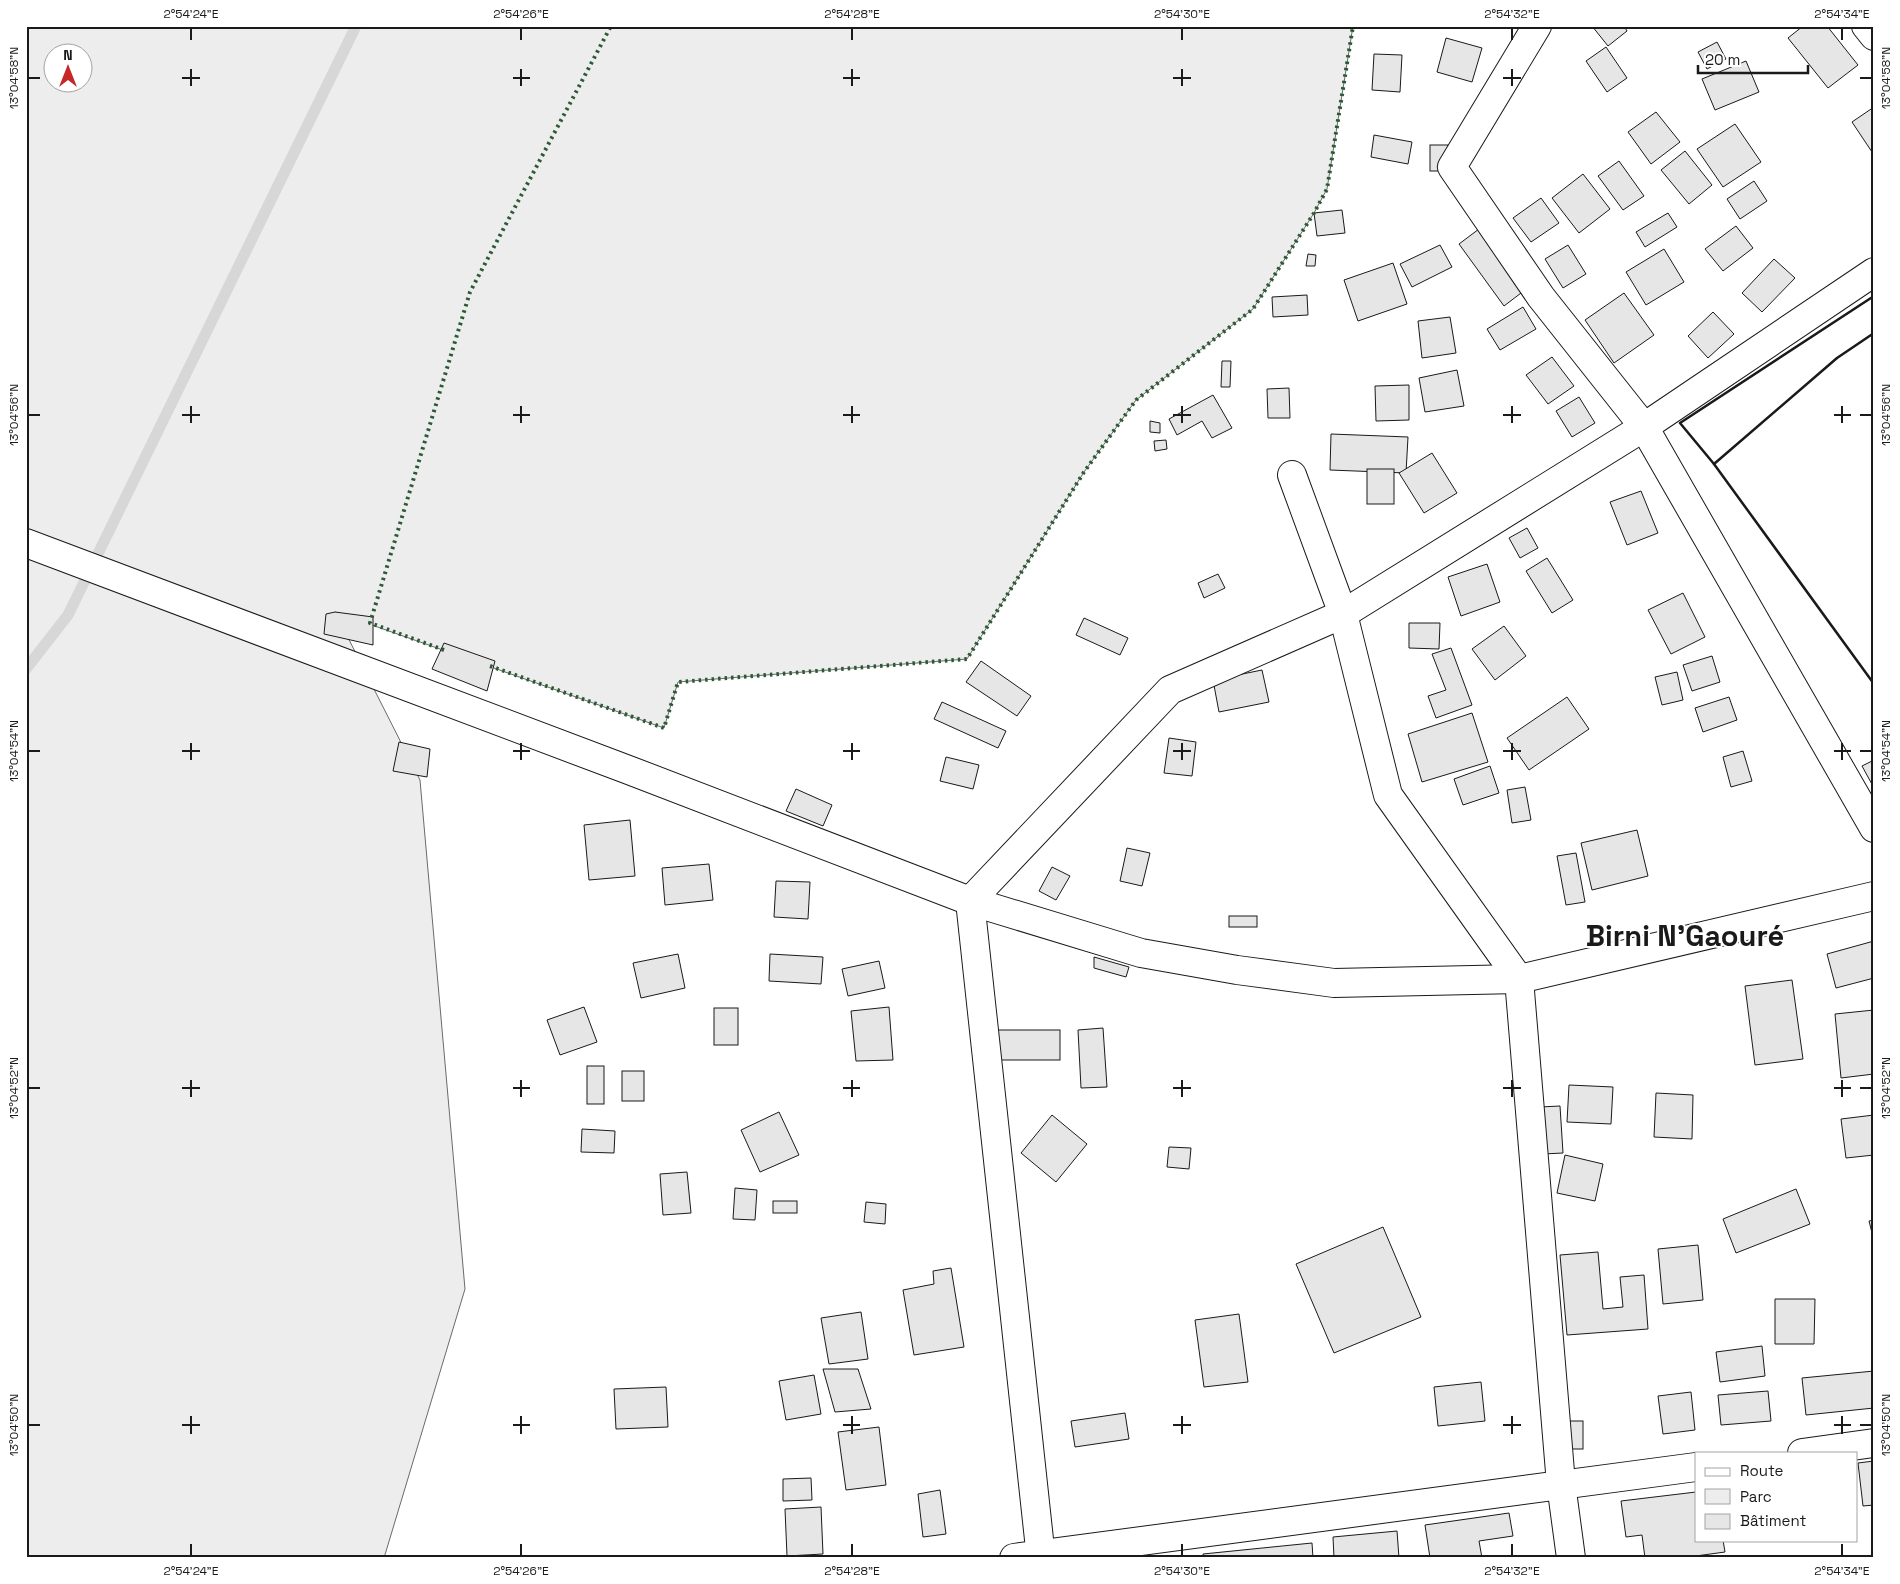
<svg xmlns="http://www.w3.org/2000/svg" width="1900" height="1584" font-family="'Space Grotesk',sans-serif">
	<rect width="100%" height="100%" fill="#fff"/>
	<path fill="#ededed" stroke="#6a6a6a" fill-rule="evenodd" d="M26 26H1353L1327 189 1314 213 1253 309 1136 400 1084 472 967 659 678 682 664 728 335 612 420 780 465 1289 384 1558H26ZM52 52H82V82H52Z"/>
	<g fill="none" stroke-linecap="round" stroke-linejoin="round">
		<path stroke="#d7d7d7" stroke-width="11" d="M26 669 68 615 356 26"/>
	</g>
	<g fill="#e6e6e6" stroke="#1a1a1a">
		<path d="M1592 26H1624L1627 31 1608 46Z"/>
		<path d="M1803 26H1827L1858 65 1828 88 1788 38Z"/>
		<path d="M1446 38 1482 48 1472 82 1437 72Z"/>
		<path d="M1717 42 1726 59 1707 69 1698 52Z"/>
		<path d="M1606 47 1627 78 1607 92 1586 61Z"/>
		<path d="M1374 54 1402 55 1400 92 1372 90Z"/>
		<path d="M1746 61 1759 92 1715 110 1702 79Z"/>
		<path d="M1874 107V151L1872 152 1852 122Z"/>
		<path d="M1656 112 1680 142 1651 164 1628 132Z"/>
		<path d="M1735 124 1761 162 1723 187 1697 149Z"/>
		<path d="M1374 135 1412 142 1408 164 1371 157Z"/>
		<rect x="1430" y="145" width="18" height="26"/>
		<path d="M1685 151 1712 185 1689 204 1661 170Z"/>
		<path d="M1619 161 1644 196 1623 210 1598 176Z"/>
		<path d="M1583 174 1610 209 1579 233 1552 198Z"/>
		<path d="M1754 181 1767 201 1740 219 1727 199Z"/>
		<path d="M1541 198 1559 223 1531 242 1513 218Z"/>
		<path d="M1342 210 1345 233 1317 236 1314 213Z"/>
		<path d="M1668 213 1677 227 1645 247 1636 232Z"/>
		<path d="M1736 226 1753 248 1723 271 1705 249Z"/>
		<path d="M1479 229 1525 290 1504 306 1459 244Z"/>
		<path d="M1440 245 1452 267 1412 287 1400 264Z"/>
		<path d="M1568 245 1586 274 1563 288 1545 259Z"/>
		<path d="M1664 249 1684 282 1646 305 1626 272Z"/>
		<path d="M1308 254 1316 255 1315 266H1306Z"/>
		<path d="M1774 259 1795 278 1762 312 1742 293Z"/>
		<path d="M1393 263 1407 304 1358 321 1344 280Z"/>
		<path d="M1624 293 1654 335 1614 363 1585 320Z"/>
		<path d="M1307 295 1308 315 1273 317 1272 297Z"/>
		<path d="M1523 307 1536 329 1500 350 1487 329Z"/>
		<path d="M1713 312 1734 334 1708 358 1688 336Z"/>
		<path d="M1450 317 1456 353 1422 358 1418 321Z"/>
		<path d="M1552 357 1574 386 1548 404 1526 375Z"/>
		<path d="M1222 361H1231L1230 387H1221Z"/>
		<path d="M1457 370 1464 406 1425 412 1419 378Z"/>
		<path d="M1409 385V420L1376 421 1375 386Z"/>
		<path d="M1289 388 1290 418H1268L1267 389Z"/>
		<path d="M1213 395 1232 428 1212 438 1202 421 1177 435 1169 419Z"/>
		<path d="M1579 397 1595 423 1572 437 1556 411Z"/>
		<path d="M1150 421 1160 423V433L1150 432Z"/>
		<path d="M1331 434 1408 437 1406 473 1330 470Z"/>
		<path d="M1166 440 1167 449 1155 451 1154 441Z"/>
		<path d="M1432 453 1457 493 1424 513 1399 473Z"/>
		<rect x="1367" y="469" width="27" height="35"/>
		<path d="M1641 491 1658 533 1627 545 1610 502Z"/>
		<path d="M1527 528 1538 548 1520 558 1509 538Z"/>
		<path d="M1547 558 1573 600 1552 613 1526 571Z"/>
		<path d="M1487 564 1500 602 1461 616 1448 577Z"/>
		<path d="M1218 574 1225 588 1204 598 1198 583Z"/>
		<path d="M1683 593 1705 637 1671 654 1648 610Z"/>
		<path d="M335 612 373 617V645L324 634 326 614Z"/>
		<path d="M1084 618 1128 638 1120 655 1076 635Z"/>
		<path d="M1409 623H1440L1439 649 1409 648Z"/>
		<path d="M1504 626 1526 656 1495 680 1472 649Z"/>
		<path d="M444 643 495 661 487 691 432 669Z"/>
		<path d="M1451 648 1472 705 1436 718 1428 696 1446 690 1432 654Z"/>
		<path d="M1712 656 1720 682 1692 691 1683 665Z"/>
		<path d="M981 661 1031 696 1017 716 966 682Z"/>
		<path d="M1262 670 1269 702 1219 712 1213 680Z"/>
		<path d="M1677 672 1683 700 1662 705 1655 677Z"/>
		<path d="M1567 697 1589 729 1529 770 1507 738Z"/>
		<path d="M1729 697 1737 720 1703 732 1695 708Z"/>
		<path d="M942 702 1006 731 998 748 934 719Z"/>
		<path d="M1472 713 1488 762 1422 782 1408 734Z"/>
		<path d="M1169 738 1196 742 1192 776 1164 773Z"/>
		<path d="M399 742 430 749 427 777 393 771Z"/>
		<path d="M1743 751 1752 781 1731 787 1723 757Z"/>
		<path d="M946 757 979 765 973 789 940 781Z"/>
		<path d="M1874 760V788L1862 766Z"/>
		<path d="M1490 766 1499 793 1463 805 1454 779Z"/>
		<path d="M1525 787 1531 820 1512 823 1507 790Z"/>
		<path d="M796 789 832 805 823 826 786 811Z"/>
		<path d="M630 820 635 876 589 880 584 825Z"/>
		<path d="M1637 830 1648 876 1592 890 1581 843Z"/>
		<path d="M1127 848 1150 853 1142 886 1120 881Z"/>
		<path d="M1576 853 1585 902 1566 905 1557 856Z"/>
		<path d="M709 864 713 900 665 905 662 868Z"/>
		<path d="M1052 867 1070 876 1056 900 1039 891Z"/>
		<path d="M776 881 810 882 808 919 774 917Z"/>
		<rect x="1229" y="916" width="28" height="11"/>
		<path d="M1874 941V978L1836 988 1827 954Z"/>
		<path d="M678 954 685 988 641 998 633 963Z"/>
		<path d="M770 954 823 957 821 984 769 981Z"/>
		<path d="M1094 957 1129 967 1126 977 1094 968Z"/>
		<path d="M879 961 885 988 848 996 842 969Z"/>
		<path d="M1792 980 1803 1059 1755 1065 1745 986Z"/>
		<path d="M584 1007 597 1042 560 1055 547 1020Z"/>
		<path d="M889 1007 893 1060 856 1061 851 1011Z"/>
		<rect x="714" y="1008" width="24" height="37"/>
		<path d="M1874 1010V1074L1841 1078 1835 1014Z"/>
		<path d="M1103 1028 1107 1087 1081 1088 1078 1030Z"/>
		<rect x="998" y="1030" width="62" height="30"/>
		<rect x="587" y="1066" width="17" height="38"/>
		<rect x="622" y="1071" width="22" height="30"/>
		<path d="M1569 1085 1613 1087 1611 1124 1567 1122Z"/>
		<path d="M1656 1093 1693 1095 1692 1139 1654 1137Z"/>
		<path d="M1560 1106 1563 1153 1543 1154 1540 1107Z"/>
		<path d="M779 1112 799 1155 760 1172 741 1130Z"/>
		<path d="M1052 1115 1087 1144 1056 1182 1021 1153Z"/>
		<path d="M1874 1115V1155L1846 1158 1841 1119Z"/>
		<path d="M582 1129 615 1131 614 1153 581 1152Z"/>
		<path d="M1169 1147 1191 1148 1189 1169 1167 1167Z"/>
		<path d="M1565 1155 1603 1164 1595 1201 1557 1193Z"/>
		<path d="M687 1172 691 1213 663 1215 660 1174Z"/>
		<path d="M735 1188 757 1190 755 1220 733 1219Z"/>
		<path d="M1796 1189 1810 1224 1736 1253 1723 1219Z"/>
		<rect x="773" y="1201" width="24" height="12"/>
		<path d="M866 1202 886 1204 885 1224 864 1222Z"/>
		<path d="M1874 1220V1241L1869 1221Z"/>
		<path d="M1383 1227 1421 1317 1334 1353 1296 1264Z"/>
		<path d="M1698 1245 1703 1300 1663 1304 1658 1249Z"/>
		<path d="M1598 1252 1603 1309 1623 1307 1620 1277 1644 1275 1648 1329 1567 1335 1560 1255Z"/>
		<path d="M951 1268 964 1347 914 1355 903 1290 934 1284 933 1271Z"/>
		<path d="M1775 1299H1815L1814 1344H1775Z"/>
		<path d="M861 1312 868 1359 829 1364 821 1318Z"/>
		<path d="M1239 1314 1248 1382 1204 1387 1195 1320Z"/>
		<path d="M1762 1346 1765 1376 1720 1382 1716 1352Z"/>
		<path d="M823 1369H858L871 1409 835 1412Z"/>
		<path d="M1874 1371V1408L1806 1415 1802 1378Z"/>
		<path d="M814 1375 821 1414 786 1420 779 1381Z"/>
		<path d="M1481 1382 1485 1421 1438 1426 1434 1387Z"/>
		<path d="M666 1387 668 1427 616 1429 614 1389Z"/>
		<path d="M1768 1391 1771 1421 1721 1425 1718 1395Z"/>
		<path d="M1691 1392 1695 1430 1663 1434 1658 1396Z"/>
		<path d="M1125 1413 1129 1439 1075 1447 1071 1421Z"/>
		<rect x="1567" y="1421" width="16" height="28"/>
		<path d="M879 1427 886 1485 846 1490 838 1432Z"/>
		<path d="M1874 1461V1505L1863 1506 1858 1463Z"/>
		<path d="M811 1478 812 1500 783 1501V1479Z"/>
		<path d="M940 1490 946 1534 923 1537 918 1494Z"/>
		<path d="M1696 1492V1540H1723L1725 1552 1681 1558H1645L1642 1535 1626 1537 1621 1501Z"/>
		<path d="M821 1507 823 1554 787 1556 785 1509Z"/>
		<path d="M1509 1513 1513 1536 1479 1541 1482 1558H1430L1425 1525Z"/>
		<path d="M1397 1531 1399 1558H1334L1333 1537Z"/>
		<path d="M1312 1543 1313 1558H1203V1554Z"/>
	</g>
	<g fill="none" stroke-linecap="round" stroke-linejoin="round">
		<defs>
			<g id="minor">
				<path d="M1537 26 1452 167 1541 297 1644 427 1874 828"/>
				<path d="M1866 26 1874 36"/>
				<path d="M1292 475 1343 614 1388 795 1519 979 1561 1484 1571 1558"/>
				<path d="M970 901 1170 690 1343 614 1644 427 1874 272"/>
				<path d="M1802 1453 1874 1443"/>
				<path d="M1014 1558 1696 1467"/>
			</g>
			<path id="tertiary" d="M970 901 1041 1558"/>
			<path id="trunk" d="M26 543 626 769 970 901 1141 953 1237 970 1334 983 1519 979 1874 896"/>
		</defs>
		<use href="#minor" stroke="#1a1a1a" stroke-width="30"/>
		<use href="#tertiary" stroke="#1a1a1a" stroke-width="30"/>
		<use href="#trunk" stroke="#1a1a1a" stroke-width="30"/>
		<use href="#minor" stroke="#fff" stroke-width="28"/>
		<use href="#tertiary" stroke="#fff" stroke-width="28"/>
		<use href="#trunk" stroke="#fff" stroke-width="28"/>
		<g stroke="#2b5a34" stroke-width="4" stroke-dasharray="2.5 4" stroke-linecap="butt">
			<path d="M444 650 370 623 470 292 611 26"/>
			<path d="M490 666 664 728 678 682 967 659 1084 472 1136 400 1253 309 1314 213 1327 189 1353 26"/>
		</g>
		<g stroke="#1a1a1a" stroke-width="2.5">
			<path d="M1874 296 1680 423 1714 464 1874 684"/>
			<path d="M1714 464 1837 358 1874 333"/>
		</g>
	</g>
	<path fill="none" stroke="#1a1a1a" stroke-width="2" d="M191 28V40M521 28V40M852 28V40M1182 28V40M1512 28V40M1842 28V40M191 69V86M521 69V86M852 69V86M1182 69V86M1512 69V86M28 78H40M182 78H200M513 78H530M843 78H860M1173 78H1191M1503 78H1521M1860 78H1872M191 406V423M521 406V423M852 406V423M1182 406V423M1512 406V423M1842 406V423M28 415H40M182 415H200M513 415H530M843 415H860M1173 415H1191M1503 415H1521M1834 415H1851M1860 415H1872M191 743V760M521 743V760M852 743V760M1182 743V760M1512 743V760M1842 743V760M28 751H40M182 751H200M513 751H530M843 751H860M1173 751H1191M1503 751H1521M1834 751H1851M1860 751H1872M191 1080V1097M521 1080V1097M852 1080V1097M1182 1080V1097M1512 1080V1097M1842 1080V1097M28 1088H40M182 1088H200M513 1088H530M843 1088H860M1173 1088H1191M1503 1088H1521M1834 1088H1851M1860 1088H1872M191 1416V1434M521 1416V1434M852 1416V1434M1182 1416V1434M1512 1416V1434M1842 1416V1434M28 1425H40M182 1425H200M513 1425H530M843 1425H860M1173 1425H1191M1503 1425H1521M1834 1425H1851M1860 1425H1872M191 1544V1556M521 1544V1556M852 1544V1556M1182 1544V1556M1512 1544V1556M1842 1544V1556"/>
	<g text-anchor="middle" stroke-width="4" stroke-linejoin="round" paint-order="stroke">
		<g font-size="29" font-weight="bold" fill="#1a1a1a" stroke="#fff">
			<text x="1685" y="946">Birni N'Gaouré</text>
		</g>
	</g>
	<rect width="1900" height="1584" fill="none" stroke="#ffffff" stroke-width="55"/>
	<rect x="1695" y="1452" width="162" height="90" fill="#ffffff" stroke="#a3a3a3"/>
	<rect x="1705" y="1468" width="25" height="8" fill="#ffffff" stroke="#a3a3a3"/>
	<text x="1740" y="1476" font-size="15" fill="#1a1a1a">Route</text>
	<rect x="1705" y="1489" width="25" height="15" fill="#ededed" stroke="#a3a3a3"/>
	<text x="1740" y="1502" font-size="15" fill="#1a1a1a">Parc</text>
	<rect x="1705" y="1514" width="25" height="15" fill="#e6e6e6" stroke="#a3a3a3"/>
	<text x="1740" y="1526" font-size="15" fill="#1a1a1a">Bâtiment</text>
	<g transform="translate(68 68)"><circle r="24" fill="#ffffff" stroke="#a3a3a3"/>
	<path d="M0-4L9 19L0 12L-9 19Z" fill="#c62828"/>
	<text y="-8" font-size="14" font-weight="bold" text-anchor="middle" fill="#1a1a1a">N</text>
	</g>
	<path d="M1698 65v8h110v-8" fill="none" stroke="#1a1a1a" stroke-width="2.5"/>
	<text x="1705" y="65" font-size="15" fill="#1a1a1a" stroke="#ffffff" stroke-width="4" paint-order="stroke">20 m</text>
	<rect x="28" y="28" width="1844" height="1528" fill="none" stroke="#1a1a1a" stroke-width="2"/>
	<g font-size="12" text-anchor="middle" fill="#1a1a1a">
		<text x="191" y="18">2°54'24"E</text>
		<text x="521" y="18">2°54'26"E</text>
		<text x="852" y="18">2°54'28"E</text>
		<text x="1182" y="18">2°54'30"E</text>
		<text x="1512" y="18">2°54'32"E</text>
		<text x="1842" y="18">2°54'34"E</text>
		<text transform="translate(14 78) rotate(-90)" y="4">13°04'58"N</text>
		<text transform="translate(1886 78) rotate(-90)" y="4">13°04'58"N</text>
		<text transform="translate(14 415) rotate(-90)" y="4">13°04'56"N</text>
		<text transform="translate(1886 415) rotate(-90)" y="4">13°04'56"N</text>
		<text transform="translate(14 751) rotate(-90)" y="4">13°04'54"N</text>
		<text transform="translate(1886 751) rotate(-90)" y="4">13°04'54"N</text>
		<text transform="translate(14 1088) rotate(-90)" y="4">13°04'52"N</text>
		<text transform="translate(1886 1088) rotate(-90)" y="4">13°04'52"N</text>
		<text transform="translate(14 1425) rotate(-90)" y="4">13°04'50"N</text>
		<text transform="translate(1886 1425) rotate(-90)" y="4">13°04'50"N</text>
		<text x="191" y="1575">2°54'24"E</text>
		<text x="521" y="1575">2°54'26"E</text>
		<text x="852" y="1575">2°54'28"E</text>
		<text x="1182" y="1575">2°54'30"E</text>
		<text x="1512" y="1575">2°54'32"E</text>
		<text x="1842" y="1575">2°54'34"E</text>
	</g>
</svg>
